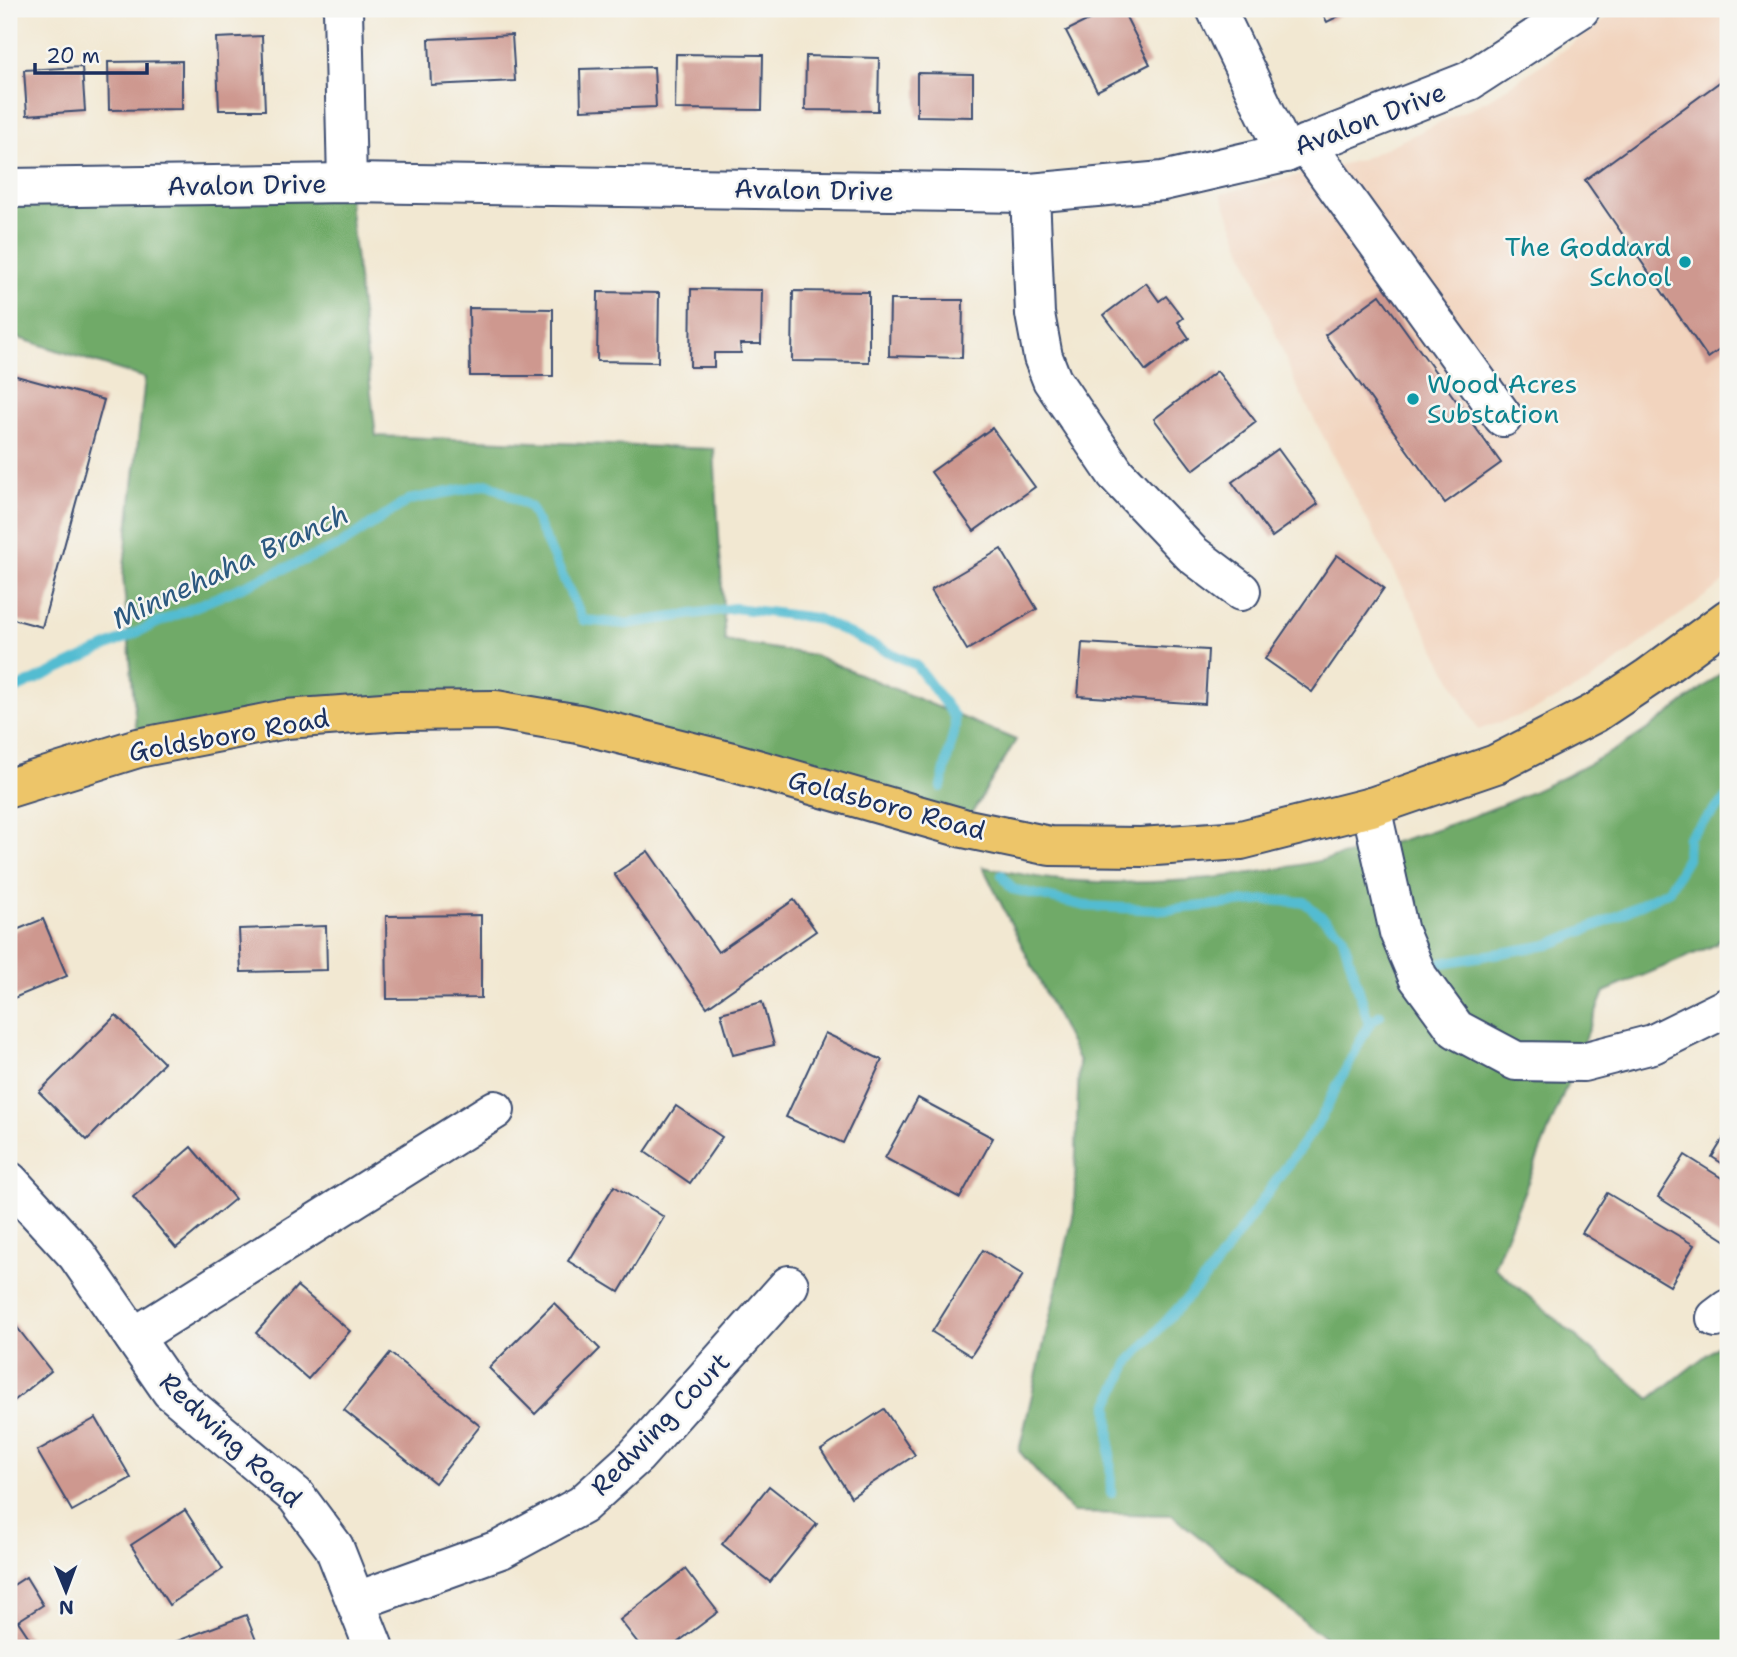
<svg xmlns="http://www.w3.org/2000/svg" width="1737" height="1657" font-family="'Shantell Sans',sans-serif">
	<rect width="100%" height="100%" fill="#f6f6f2"/>
	<filter id="ink" filterUnits="userSpaceOnUse"><feTurbulence type="fractalNoise" baseFrequency=".0143" numOctaves="2"/><feDisplacementMap in="SourceGraphic" scale="14" xChannelSelector="R" yChannelSelector="G"/><feConvolveMatrix kernelMatrix="1 2 1 2 8 2 1 2 1" color-interpolation-filters="sRGB"/></filter>
	<filter id="wash" filterUnits="userSpaceOnUse"><feTurbulence type="fractalNoise" baseFrequency=".00686" numOctaves="4" result="noise"/><feDisplacementMap in="SourceGraphic" scale="28" xChannelSelector="R" yChannelSelector="G"/><feGaussianBlur stdDeviation="1.57" result="paint"/><feColorMatrix in="noise" values="0 0 0 0 0 0 0 0 0 0 0 0 0 0 0 0 0 1.4 0 .05"/><feComposite in="paint" operator="in"/></filter>
	<g filter="url(#wash)">
		<rect width="100%" height="100%" fill="#f2e8d2"/>
		<path fill="#f2d4be" d="M1618 9H1728V579L1589 682 1533 711 1478 730 1295 383 1221 194 1360 160 1488 100 1587 34Z"/>
		<g fill="#6faa68" stroke="#456c63" stroke-width="2">
			<path d="M347 183 376 436 714 449 725 641 814 655 1016 740 963 828 496 710 138 748 123 575 145 378 9 335V188Z"/>
			<path d="M1728 668V931L1715 945 1604 992 1494 1267 1650 1399 1728 1338V1648H1343L1312 1628 1172 1515 1073 1513 1019 1451 1074 1212 1079 1061 983 867C1005 871 1028 876 1051 879 1239 897 1459 841 1621 746 1659 724 1694 694 1728 668Z"/>
		</g>
		<g fill="none" stroke-linecap="round" stroke-linejoin="round">
			<g stroke="#53bcd1" stroke-width="10">
				<path d="M9 692 157 623 340 545 409 500 489 484 530 507 583 620 626 624 734 608 816 618 916 665 954 716 955 726 941 787"/>
				<path d="M1002 875 1012 889 1085 906 1163 910 1266 900 1304 902 1342 934 1369 1024 1380 1015"/>
				<path d="M1441 963 1548 945 1612 919 1669 890 1687 858 1688 837 1728 797"/>
				<path d="M1111 1493 1109 1404 1129 1362 1210 1273 1320 1120 1369 1024"/>
			</g>
		</g>
		<g id="blocks">
			<g fill="#ce988f">
				<path d="M1111 9H1122L1150 64 1097 91 1066 31Z"/>
				<path d="M1320 9H1353L1327 22Z"/>
				<path d="M512 35 515 81 431 85 429 39Z"/>
				<path d="M262 36 265 110H219L216 38Z"/>
				<path d="M676 54 763 55 762 110 675 109Z"/>
				<path d="M806 56 879 58 878 111 805 110Z"/>
				<path d="M182 61V109L109 110 108 62Z"/>
				<path d="M82 67 85 111 27 115 24 70Z"/>
				<path d="M654 67 656 107 581 110 580 69Z"/>
				<path d="M917 73 973 74V117L917 116Z"/>
				<path d="M1728 76V344L1708 358 1585 180Z"/>
				<path d="M1146 283 1159 301 1166 296 1183 318 1178 322 1189 338 1146 371 1104 315Z"/>
				<path d="M691 289 762 290 761 344H740L741 353H714V367H690Z"/>
				<path d="M793 291 869 292V362L792 361Z"/>
				<path d="M598 292 659 293 658 362 597 361Z"/>
				<path d="M1380 295 1501 463 1445 503 1325 335Z"/>
				<path d="M890 300H963L962 358 889 356Z"/>
				<path d="M469 308 553 309V376H470Z"/>
				<path d="M1217 371 1256 422 1193 470 1154 419Z"/>
				<path d="M9 374 104 400 42 627 9 618Z"/>
				<path d="M992 428 1035 487 974 531 931 472Z"/>
				<path d="M1278 449 1318 504 1272 537 1232 482Z"/>
				<path d="M1001 549 1037 609 967 650 931 590Z"/>
				<path d="M1337 555 1384 588 1312 692 1265 659Z"/>
				<path d="M1082 643 1208 650 1205 704 1078 696Z"/>
				<path d="M648 851 718 952 794 900 816 931 707 1007 614 874Z"/>
				<path d="M481 915V998L387 999 386 916Z"/>
				<path d="M43 919 67 976 9 1000V933Z"/>
				<path d="M326 926 327 970 241 972 239 929Z"/>
				<path d="M762 1002 774 1045 733 1055 721 1013Z"/>
				<path d="M116 1015 164 1063 87 1140 39 1092Z"/>
				<path d="M825 1033 882 1060 843 1143 786 1117Z"/>
				<path d="M918 1098 993 1138 960 1198 885 1158Z"/>
				<path d="M676 1106 722 1137 690 1183 645 1152Z"/>
				<path d="M1728 1131V1167L1712 1157Z"/>
				<path d="M191 1147 235 1199 176 1248 133 1197Z"/>
				<path d="M1685 1155 1728 1182V1242L1658 1197Z"/>
				<path d="M614 1186 664 1217 619 1292 568 1261Z"/>
				<path d="M1607 1193 1694 1245 1670 1286 1582 1233Z"/>
				<path d="M983 1250 1023 1275 971 1356 932 1332Z"/>
				<path d="M297 1286 350 1331 308 1379 256 1333Z"/>
				<path d="M554 1303 600 1349 535 1414 489 1368Z"/>
				<path d="M9 1317 51 1371 9 1405Z"/>
				<path d="M390 1353 480 1426 435 1483 344 1410Z"/>
				<path d="M884 1409 915 1455 851 1497 821 1450Z"/>
				<path d="M96 1418 131 1478 72 1511 37 1451Z"/>
				<path d="M769 1486 817 1524 770 1582 722 1544Z"/>
				<path d="M185 1510 223 1569 169 1605 131 1545Z"/>
				<path d="M685 1569 718 1612 678 1642 684 1648H642L620 1620Z"/>
				<path d="M26 1577 43 1605 18 1621 36 1648H9V1588Z"/>
				<path d="M246 1615 259 1648H159Z"/>
			</g>
		</g>
	</g>
	<g filter="url(#ink)">
		<use href="#blocks" fill-opacity="0" stroke="#3b4b6f" stroke-width="2"/>
		<g fill="none" stroke-linecap="round" stroke-linejoin="round">
			<defs>
				<g id="minor">
					<path d="M343 9 347 183"/>
					<path d="M1216 9 1285 153"/>
					<path d="M1306 144 1503 417"/>
					<path d="M9 188 347 183 1030 193 1163 181 1285 153 1469 81 1580 9"/>
					<path d="M1030 193 1035 314 1043 357 1052 380 1116 474 1192 554 1241 591"/>
					<path d="M1371 807 1399 932 1418 977 1456 1029 1516 1061 1583 1062 1653 1044 1728 1007"/>
					<path d="M9 1181 77 1255 171 1391 296 1496 334 1547 374 1648"/>
					<path d="M1716 1318 1728 1309"/>
					<path d="M134 1337 495 1110"/>
					<path d="M357 1601 501 1549 582 1505 636 1456 789 1285"/>
				</g>
				<path id="major" d="M9 788 138 748 286 719 397 711 496 710 579 724 732 762 963 828 1050 846 1141 847 1241 840 1371 807 1496 764 1595 713 1649 677 1728 619"/>
			</defs>
			<use href="#minor" stroke="#3b4b6f" stroke-width="42"/>
			<use href="#major" stroke="#3b4b6f" stroke-width="42"/>
			<use href="#minor" stroke="#fff" stroke-width="38"/>
			<use href="#major" stroke="#edc569" stroke-width="38"/>
		</g>
	</g>
	<g fill="#0f9aa8" stroke="#f6f6f2" stroke-width="2.5">
		<circle cx="1685" cy="262" r="7"/>
		<circle cx="1413" cy="399" r="7"/>
	</g>
	<g text-anchor="middle" stroke-width="5" stroke-linejoin="round" paint-order="stroke">
		<g font-size="26" fill="#1b2f5e" stroke="#f6f6f2">
			<text transform="translate(1370 119) rotate(-21)" y="9">Avalon Drive</text>
			<text transform="translate(247 185) rotate(-1)" y="9">Avalon Drive</text>
			<text transform="translate(814 190) rotate(1)" y="9">Avalon Drive</text>
			<text transform="translate(229 735) rotate(-10)" y="9">Goldsboro Road</text>
			<text transform="translate(887 805) rotate(15)" y="9">Goldsboro Road</text>
			<text transform="translate(660 1424) rotate(-46)" y="9">Redwing Court</text>
			<text transform="translate(231 1440) rotate(43)" y="9">Redwing Road</text>
		</g>
		<g font-size="26" fill="#0d838f" stroke="#f6f6f2" text-anchor="end">
			<text x="1671" y="256">The Goddard<tspan x="1671" dy="30">School</tspan></text>
			<text x="1427" y="393" text-anchor="start">Wood Acres<tspan x="1427" dy="30">Substation</tspan></text>
		</g>
		<g font-size="28" font-style="italic" fill="#2c5980" stroke="#f6f6f2">
			<text transform="translate(230 566) rotate(-25)" y="10">Minnehaha Branch</text>
		</g>
	</g>
	<rect width="1737" height="1657" fill="none" stroke="#f6f6f2" stroke-width="35"/>
	<g transform="translate(66 1591) rotate(179)" stroke="#f6f6f2" stroke-width="5" paint-order="stroke">
	<path d="M0-5L12 26L0 18L-12 26Z" fill="#1b2f5e"/>
	<text y="-10" font-size="19" font-weight="bold" text-anchor="middle" fill="#1b2f5e">N</text>
	</g>
	<path d="M35 63v10h112v-10" fill="none" stroke="#1b2f5e" stroke-width="3.5"/>
	<text x="46" y="63" font-size="21" fill="#1b2f5e" stroke="#f6f6f2" stroke-width="5" paint-order="stroke">20 m</text>
</svg>
